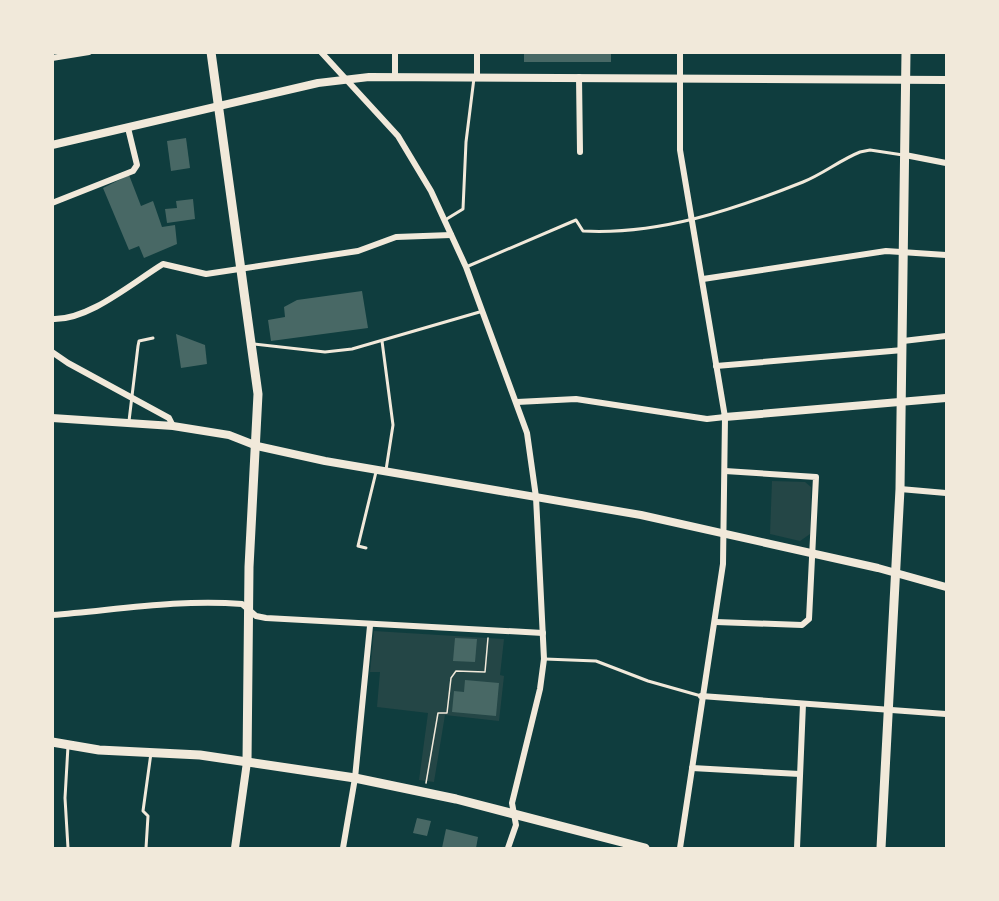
<svg xmlns="http://www.w3.org/2000/svg" width="999" height="901" font-family="'Fira Sans',sans-serif">
	<rect width="100%" height="100%" fill="#0f3d3e"/>
	<g fill="#244646">
		<path d="M772 481 805 482 811 487 810 534 800 541 770 534Z"/>
		<path d="M374 631 504 639 500 675 504 676 499 721 445 715 434 782 419 780 428 713 377 707 380 672H370Z"/>
	</g>
	<g fill="#486865">
		<rect x="524" y="52" width="87" height="10"/>
		<path d="M186 138 190 168 171 171 167 141Z"/>
		<path d="M129 175 141 206 153 201 162 227 175 225 177 244 144 258 139 246 129 250 103 188Z"/>
		<path d="M193 199 195 219 167 223 165 209 177 208 176 201Z"/>
		<path d="M362 291 368 328 271 341 268 320 285 317 284 307 297 300Z"/>
		<path d="M176 334 205 345 207 364 181 368Z"/>
		<path d="M455 638 477 639 475 662 453 661Z"/>
		<path d="M465 680 499 683 496 716 452 712 454 691 464 692Z"/>
		<path d="M417 818 431 821 427 836 413 833Z"/>
		<path d="M446 829 478 837 476 848H442Z"/>
	</g>
	<g fill="none" stroke-linecap="round" stroke-linejoin="round">
		<path stroke="#f1e9da" stroke-width="1.5" d="M426 783 438 713H447L451 678 456 671 485 672 488 638"/>
		<g stroke="#f1e9da" stroke-width="3">
			<path d="M445 220 463 209 466 142 474 78"/>
			<path d="M466 267 576 220 583 231C659 235 733 210 803 182 823 174 840 160 860 152L870 150 903 155"/>
			<path d="M382 341 393 425 386 470"/>
			<path d="M253 344 325 352 352 349 483 311"/>
			<path d="M129 421 138 346 139 341 153 338"/>
			<path d="M366 548 358 546 376 472"/>
			<path d="M545 659 596 661 648 681 701 696"/>
			<path d="M68 746 65 798 68 848"/>
			<path d="M146 848 148 816 143 811 151 753"/>
		</g>
		<g stroke="#f1e9da" stroke-width="6">
			<path d="M321 52 398 136 431 191 466 267 527 433 536 497 544 659 540 689 512 803 516 825 508 848"/>
			<path d="M395 52V75"/>
			<path d="M52 58 89 52"/>
			<path d="M477 77V52"/>
			<path d="M579 77 580 152"/>
			<path d="M905 155 946 163"/>
			<path d="M52 203 133 171 137 165 128 128"/>
			<path d="M703 279 886 251 946 255"/>
			<path d="M52 319C88 321 132 283 163 264L206 274 358 251 396 237 451 235"/>
			<path d="M903 341 946 336"/>
			<path d="M52 352 68 363 169 418 173 426"/>
			<path d="M716 366 903 350"/>
			<path d="M517 402 576 399 707 419 725 417"/>
			<path d="M900 489 946 493"/>
			<path d="M52 615C116 610 178 599 242 604L256 616 266 618 543 633"/>
			<path d="M716 622 802 625 809 619 816 477 725 471"/>
			<path d="M701 696 946 714"/>
			<path d="M692 768 800 774"/>
			<path d="M343 848 355 778 370 626"/>
			<path d="M680 848 723 564 725 417 680 150V52"/>
			<path d="M797 848 803 704"/>
		</g>
		<g stroke="#f1e9da" stroke-width="8">
			<path d="M52 145 318 83 369 77 946 80"/>
			<path d="M725 417 946 398"/>
			<path d="M52 418 173 426 229 435 257 446 325 461 641 515 878 568 946 587"/>
			<path d="M235 848 247 762"/>
		</g>
		<path stroke="#f1e9da" stroke-width="9" d="M881 848 900 489 906 52"/>
		<g stroke="#f1e9da" stroke-width="9">
			<path d="M211 52 258 394 249 567 247 762"/>
			<path d="M52 742 99 750 200 755 355 778 456 799 645 848"/>
		</g>
	</g>
	<rect width="999" height="901" fill="none" stroke="#f1e9da" stroke-width="108"/>
</svg>
